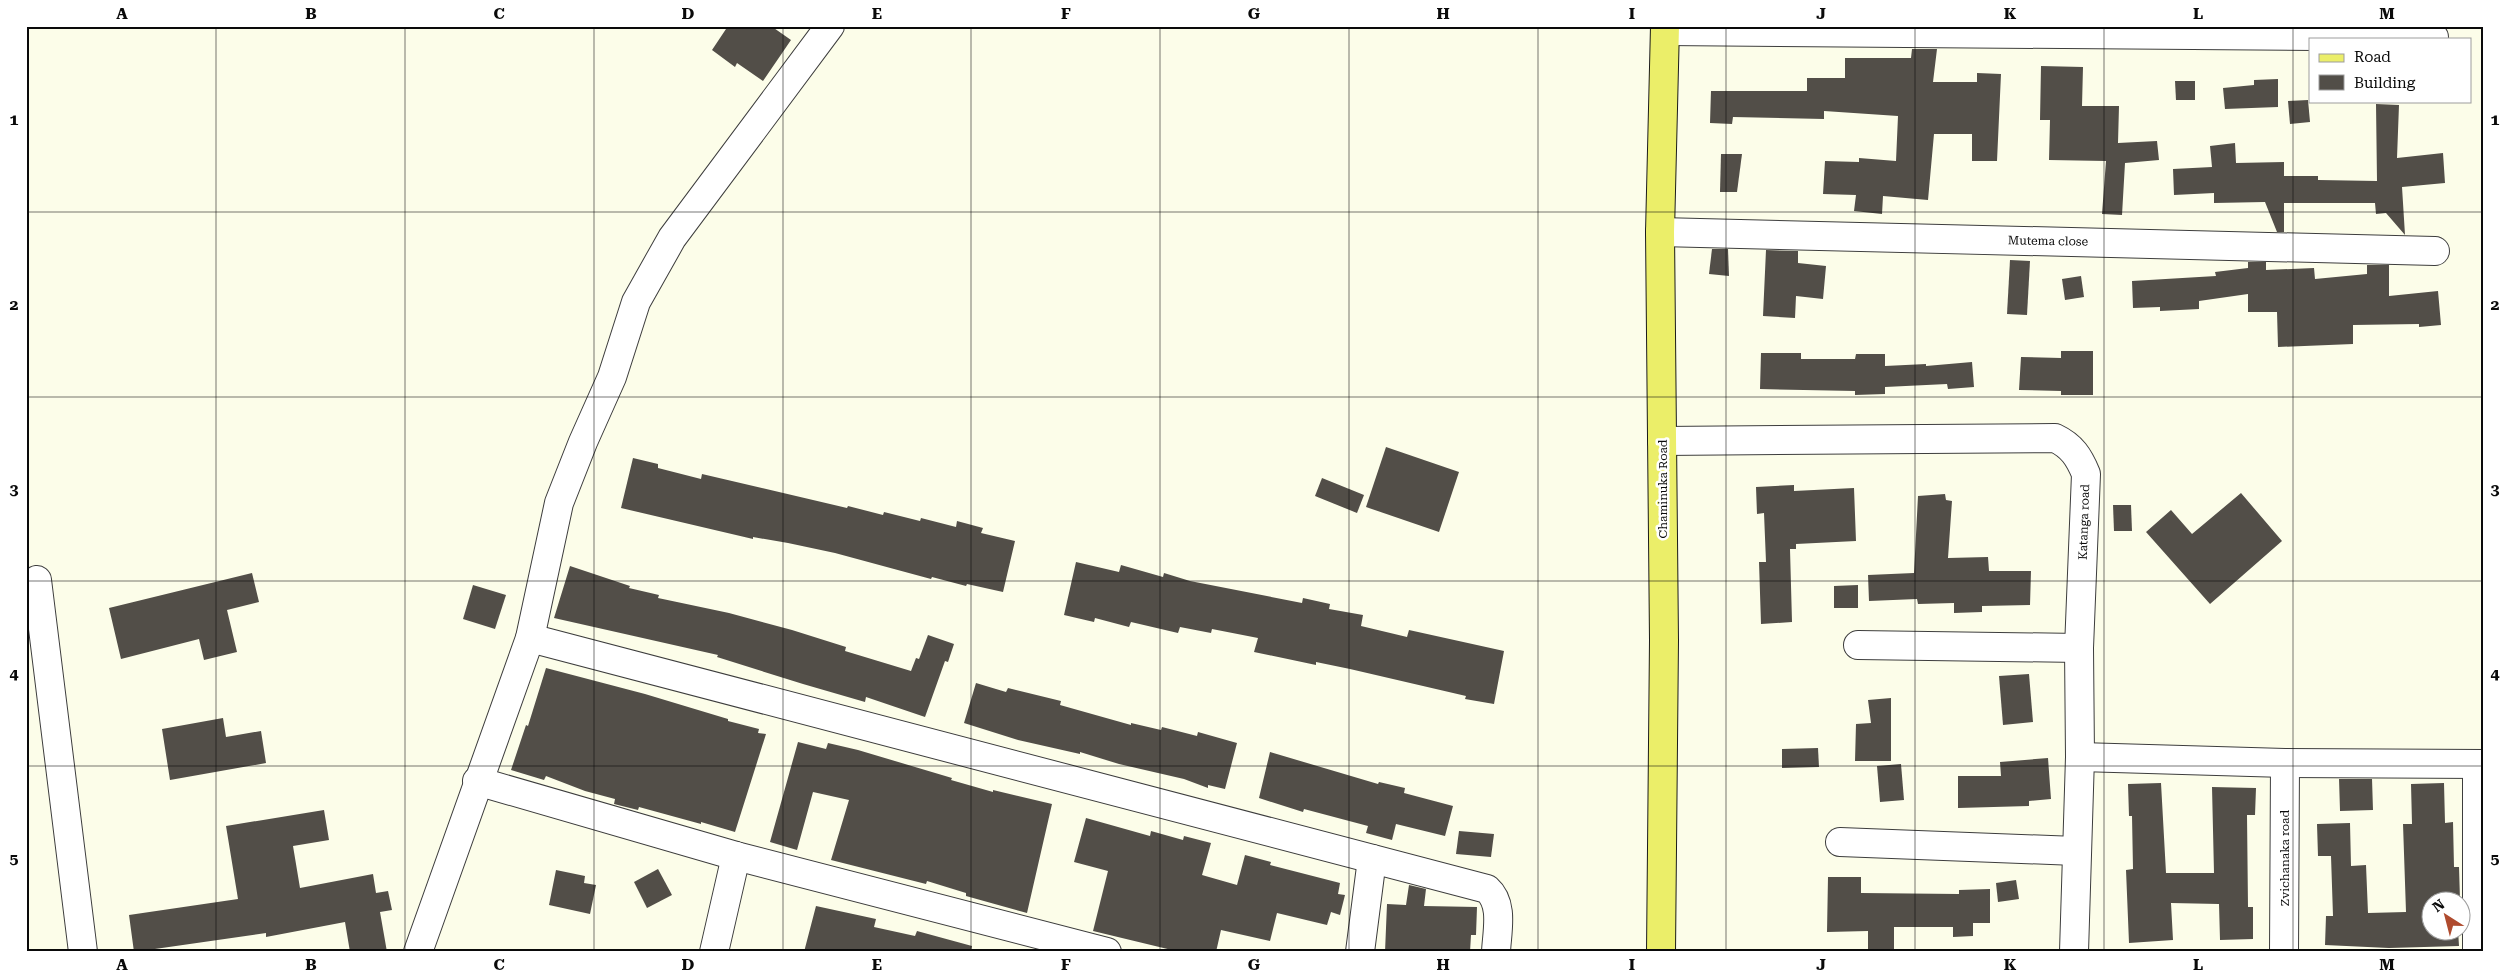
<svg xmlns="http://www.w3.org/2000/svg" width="2509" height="978" font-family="'Roboto Serif',serif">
	<rect width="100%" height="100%" fill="#fcfde9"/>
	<g fill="#524e48">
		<path d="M728 26H771L791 40 763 81 737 63 735 67 712 50Z"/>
		<path d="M1912 49H1937L1933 82H1977V73L2001 74 1997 161H1972V134H1934L1928 200 1883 196 1882 214 1854 211 1856 195 1823 194 1825 161 1859 162V158L1896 161 1898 116 1824 111V119L1733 117 1732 124 1710 123 1711 91H1807V78H1845V58H1911Z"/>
		<path d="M2041 66 2083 67 2082 106H2119L2118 143 2157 141 2159 160 2125 163 2122 215 2102 214 2106 161 2049 160 2050 120H2040Z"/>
		<path d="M2278 79V107L2225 109 2223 88 2254 85V80Z"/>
		<path d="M2175 81H2195V100H2176Z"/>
		<path d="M2308 100 2310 122 2290 124 2288 101Z"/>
		<path d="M2376 104 2399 105 2397 158 2443 153 2445 183 2402 187 2405 235 2386 213 2376 214 2375 203H2284V232H2277L2265 202 2214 203V193L2174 195 2173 169 2212 167 2210 146 2235 143 2236 163 2284 162V176H2318V180L2377 181Z"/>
		<path d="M1721 154H1742L1737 192H1720Z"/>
		<path d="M1712 249H1728L1729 276 1709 274Z"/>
		<path d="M1766 250 1798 251V263L1826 266 1823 299 1796 296 1795 318 1763 316Z"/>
		<path d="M2010 260 2030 261 2027 315 2007 314Z"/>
		<path d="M2248 262H2266V270L2314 268 2315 279 2367 274V265H2389V296L2438 291 2441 325 2419 327V324L2353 325V344L2278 347 2277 312H2248V294L2199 301V309L2160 311V307L2133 308 2132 281 2216 276 2215 272 2248 268Z"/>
		<path d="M2081 276 2084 297 2065 300 2062 279Z"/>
		<path d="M2061 351H2093V395H2061V391L2019 390 2021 357 2061 358Z"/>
		<path d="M1761 353H1801V359H1855L1856 354H1885V366L1926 364V366L1972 362 1974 387 1948 389 1947 384 1885 387V394L1855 395V391L1760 389Z"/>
		<path d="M1386 447 1459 472 1439 532 1366 507Z"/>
		<path d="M633 458 658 464V468L701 479 702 474 847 508 848 506 883 515 884 512 920 521 921 518 956 527 957 521 983 528 981 533 1015 541 1003 592 967 584 966 586 932 577 931 579 835 553 788 543 753 537V539L621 508Z"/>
		<path d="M1322 478 1364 495 1357 513 1315 496Z"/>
		<path d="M1794 485V491L1854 488 1856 541 1796 544V549H1790L1792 622 1761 624 1759 562H1766L1764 513 1757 514 1756 487Z"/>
		<path d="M2241 493 2282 541 2210 604 2146 532 2171 510 2192 534Z"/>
		<path d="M1945 494 1946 500 1952 501 1948 558 1988 557 1989 571H2031L2030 605 1982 606V612L1954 613V603L1918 604 1917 599 1869 601 1868 575 1914 573 1918 496Z"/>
		<path d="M2113 505H2131L2132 531H2114Z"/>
		<path d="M1076 562 1119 572 1121 565 1163 577 1164 573 1190 581 1302 603 1303 598 1330 604 1329 609 1363 615 1361 626 1407 637 1409 630 1504 651 1494 704 1465 699 1466 696 1350 669 1316 662V665L1254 652 1258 638 1212 629 1211 633 1180 627 1178 633 1131 622 1129 627 1095 618 1094 622 1064 615Z"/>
		<path d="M570 566 630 586 629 588 659 595 658 598 729 613 792 630 846 647 845 651 911 671 916 658 919 659 928 635 954 644 948 662 945 661 925 717 866 697 865 702 803 684 717 657 718 655 554 618Z"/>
		<path d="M252 573 259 602 227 610 237 652 204 660 199 639 121 659 109 608Z"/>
		<path d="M473 585 506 595 495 629 463 619Z"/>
		<path d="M1858 585V608H1834V586Z"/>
		<path d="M546 668 645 694 728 719V721L759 729 758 733 766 734 735 832 701 822V824L639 807 638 810 614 804 615 799 585 791 546 776 544 780 511 770 526 725 528 726Z"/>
		<path d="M2029 674 2033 722 2003 725 1999 676Z"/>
		<path d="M976 683 1006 692 1008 688 1061 701 1060 705 1131 725V723L1161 730 1162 727 1197 736 1198 732 1237 743 1225 789 1208 785V788L1184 779 1119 764 1080 752V754L1018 740 964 723Z"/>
		<path d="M1891 698V761H1855L1856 724 1871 723 1868 700Z"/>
		<path d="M223 718 226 737 261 731 266 763 170 780 162 729Z"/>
		<path d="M798 742 826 749 828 743 858 750 952 778 951 780 993 792V790L1052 804 1027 913 966 896V893L927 881 926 884 831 860 849 800 813 792 797 850 770 842Z"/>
		<path d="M1818 748 1819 767 1782 768V749Z"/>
		<path d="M1270 752 1378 784 1379 782 1405 788 1404 793 1453 806 1445 836 1396 824 1392 840 1366 833 1368 826 1304 809 1303 812 1259 798Z"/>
		<path d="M2048 758 2051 799 2029 801V806L1958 808V776H2001L2000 762Z"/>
		<path d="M1901 764 1904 800 1880 802 1877 766Z"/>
		<path d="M2339 779H2372L2373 810 2340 811Z"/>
		<path d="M2161 783 2166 873H2214L2212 787 2256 788 2255 815H2247L2248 907H2253V939L2220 940 2219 904 2171 903 2173 940 2129 943 2126 870 2133 869 2132 816H2129L2128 784Z"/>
		<path d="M2444 783 2445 823 2453 822 2454 867H2459L2460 900H2432V930H2458L2459 946 2389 948 2325 945 2326 916H2333L2331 856H2318L2317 824 2350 823 2351 866 2366 865 2368 913 2406 912 2403 824H2412L2411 784Z"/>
		<path d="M324 810 329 840 293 846 300 888 373 874 376 893 388 891 392 910 380 912 387 952H350L345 922 266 937V933L134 952 129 915 238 899 226 826Z"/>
		<path d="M1086 818 1150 836 1151 831 1183 840 1184 836 1211 843 1202 875 1237 885 1245 855 1271 862 1270 865 1340 883 1338 894 1345 895 1340 915 1331 912 1327 925 1277 913 1270 941 1221 930 1216 952H1180L1093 931 1108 871 1074 862Z"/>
		<path d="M1459 831 1494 834 1491 857 1456 854Z"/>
		<path d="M658 869 672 895 647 908 634 882Z"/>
		<path d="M556 870 585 876 584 883 596 885 590 914 549 905Z"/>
		<path d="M1828 877H1861V893L1959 894V890L1990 889V923H1973V936L1953 937V927H1894V952H1868V931L1827 932Z"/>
		<path d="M2016 880 2019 899 1998 902 1996 883Z"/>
		<path d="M1409 885 1426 889 1424 906 1477 907 1476 935H1471L1470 952H1385L1387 904 1406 905Z"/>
		<path d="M816 906 876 919 874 927 915 936 917 931 972 946 971 952H804Z"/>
	</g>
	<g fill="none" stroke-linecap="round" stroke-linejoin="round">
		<defs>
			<g id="minor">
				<path d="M1665 31 2434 37"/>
				<path d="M1660 232 2435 251"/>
				<path d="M1662 441 2055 438C2072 446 2079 457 2086 474L2079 648 2080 757 2074 952"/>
				<path d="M37 580 83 952"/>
				<path d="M530 638 1487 889C1504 904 1497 931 1496 952"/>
				<path d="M1858 645 2079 648"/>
				<path d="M2080 757 2285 763 2483 764"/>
				<path d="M2477 764V952"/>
				<path d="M477 781 736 856 1107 952"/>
				<path d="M1840 842 2076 851"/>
				<path d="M418 952 530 638 559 503 583 442 612 377 636 302 672 238 830 26"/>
				<path d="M714 952 736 856"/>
				<path d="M1360 952 1372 859"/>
				<path d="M2284 952 2285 763"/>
			</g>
			<path id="major" d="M1661 952 1664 640 1660 232 1665 26"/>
		</defs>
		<use href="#minor" stroke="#3d3d3d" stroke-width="30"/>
		<use href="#major" stroke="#1b1b1b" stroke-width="30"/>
		<use href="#minor" stroke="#fff" stroke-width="28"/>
		<use href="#major" stroke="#ebee69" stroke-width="28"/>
	</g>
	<path fill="none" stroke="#0a0a0a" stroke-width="1" stroke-opacity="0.55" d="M216 26V952M405 26V952M594 26V952M783 26V952M971 26V952M1160 26V952M1349 26V952M1538 26V952M1726 26V952M1915 26V952M2104 26V952M2293 26V952M26 212H2483M26 397H2483M26 581H2483M26 766H2483"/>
	<g text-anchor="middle" stroke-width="5" stroke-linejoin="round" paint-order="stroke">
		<g font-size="12" fill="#0a0a0a" stroke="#fff">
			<text transform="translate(2048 241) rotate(1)" y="4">Mutema close</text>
			<text transform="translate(1663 489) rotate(-90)" y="4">Chaminuka Road</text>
			<text transform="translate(2084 522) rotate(-88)" y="4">Katanga road</text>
			<text transform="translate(2285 858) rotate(-90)" y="4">Zvichanaka road</text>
		</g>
	</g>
	<rect width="2509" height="978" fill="none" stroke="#ffffff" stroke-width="55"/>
	<rect x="2309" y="38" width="162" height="65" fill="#ffffff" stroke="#9d9d9d"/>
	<rect x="2319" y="54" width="25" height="8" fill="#ebee69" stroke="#9d9d9d"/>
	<text x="2354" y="62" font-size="15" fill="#0a0a0a">Road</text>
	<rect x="2319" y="75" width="25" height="15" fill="#524e48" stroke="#9d9d9d"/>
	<text x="2354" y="88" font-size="15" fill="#0a0a0a">Building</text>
	<g transform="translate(2446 916) rotate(324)"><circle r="24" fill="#ffffff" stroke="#9d9d9d"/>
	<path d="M0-4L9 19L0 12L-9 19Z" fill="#af4b2e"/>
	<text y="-8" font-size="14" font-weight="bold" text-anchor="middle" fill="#0a0a0a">N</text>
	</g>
	<rect x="28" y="28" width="2454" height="922" fill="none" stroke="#0a0a0a" stroke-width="2"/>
	<g font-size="16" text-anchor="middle" font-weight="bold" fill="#0a0a0a">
		<text x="122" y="19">A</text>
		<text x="311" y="19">B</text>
		<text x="499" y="19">C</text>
		<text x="688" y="19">D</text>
		<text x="877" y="19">E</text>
		<text x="1066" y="19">F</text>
		<text x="1254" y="19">G</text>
		<text x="1443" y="19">H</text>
		<text x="1632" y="19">I</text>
		<text x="1821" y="19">J</text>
		<text x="2010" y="19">K</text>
		<text x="2198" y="19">L</text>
		<text x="2387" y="19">M</text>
		<text x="14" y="125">1</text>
		<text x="2495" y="125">1</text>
		<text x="14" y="310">2</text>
		<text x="2495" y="310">2</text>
		<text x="14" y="495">3</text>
		<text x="2495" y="495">3</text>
		<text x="14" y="679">4</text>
		<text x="2495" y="679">4</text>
		<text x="14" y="864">5</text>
		<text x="2495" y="864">5</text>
		<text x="122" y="970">A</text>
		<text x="311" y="970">B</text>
		<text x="499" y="970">C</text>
		<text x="688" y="970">D</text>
		<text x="877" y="970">E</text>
		<text x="1066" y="970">F</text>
		<text x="1254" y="970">G</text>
		<text x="1443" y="970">H</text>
		<text x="1632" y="970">I</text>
		<text x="1821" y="970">J</text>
		<text x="2010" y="970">K</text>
		<text x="2198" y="970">L</text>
		<text x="2387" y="970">M</text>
	</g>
</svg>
